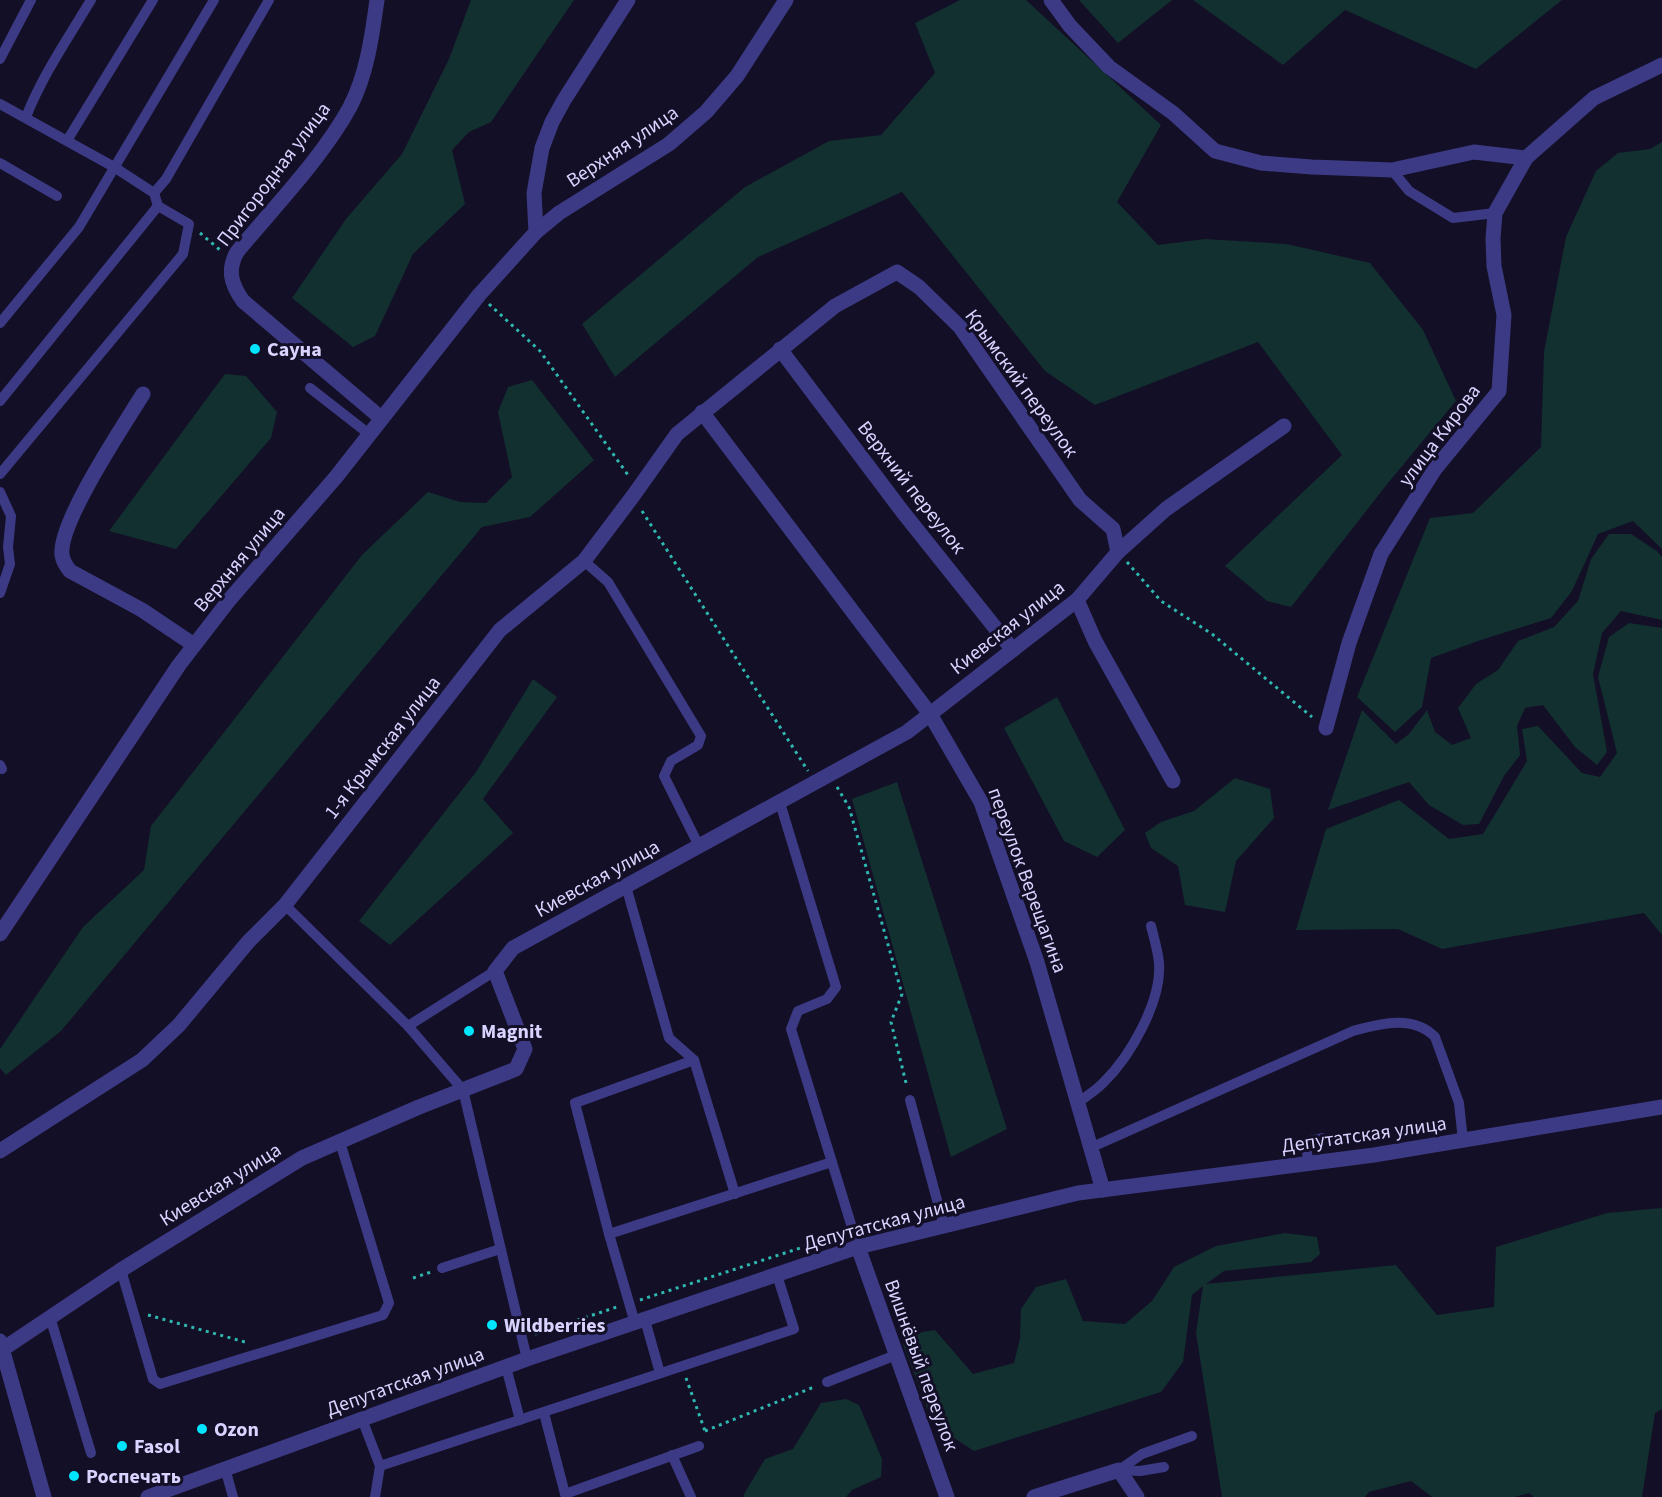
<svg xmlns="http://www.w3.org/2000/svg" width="1662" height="1497" font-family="'Source Sans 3',sans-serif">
	<rect width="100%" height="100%" fill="#130f26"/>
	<g fill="#12302f">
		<path d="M471 0H574L491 122 469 132 452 150 465 204 413 254 375 336 353 347 292 298 346 219 402 154 449 59Z"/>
		<path d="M960 0H1026L1161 125 1117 202 1158 245 1205 239 1287 244 1370 263 1423 330 1456 401 1388 483 1291 607 1267 601 1225 566 1342 455 1258 342 1095 405 1045 371 902 192 758 257 615 377 582 324 745 187 829 141 881 135 935 73 915 23Z"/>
		<path d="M1079 0H1172L1118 43Z"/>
		<path d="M1193 0H1562L1476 69 1345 10 1283 65Z"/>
		<path d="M1662 142V549L1633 521 1598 534 1572 591 1551 618 1481 640 1431 658 1422 707 1395 732 1357 697 1430 518 1473 513 1541 447 1544 352 1566 237 1596 171 1618 153 1650 149Z"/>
		<path d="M225 374 246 376 277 412 271 438 176 549 109 531Z"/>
		<path d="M532 380 594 460 530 517 482 527 61 1031 6 1075 0 1068V1049L83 927 144 870 151 826 362 555 428 492 460 502 486 503 512 477 498 412 508 387Z"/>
		<path d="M1609 534H1631L1657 551 1662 557V620L1621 611 1602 633 1593 674 1607 752 1597 765 1575 747 1543 705 1525 708 1517 726 1520 755 1504 776 1479 824 1463 825 1429 805 1409 782 1328 810 1362 710 1396 744 1409 734 1427 710 1435 732 1452 745 1471 738 1458 708 1476 684 1498 670 1518 641 1554 627 1578 601 1591 559Z"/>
		<path d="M1629 623 1662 628V935L1644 913 1442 949 1398 929 1296 930 1326 829 1399 800 1449 839 1483 834 1527 761 1522 729 1538 726 1582 773 1600 777 1617 753 1598 677 1609 637Z"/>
		<path d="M533 679 557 697 483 799 513 833 390 945 359 921 476 772Z"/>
		<path d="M1057 697 1125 830 1097 857 1064 841 1004 728Z"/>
		<path d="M1235 778 1270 789 1274 818 1236 861 1225 912 1185 905 1178 866 1151 848 1145 833 1161 822 1194 811Z"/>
		<path d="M897 782 1007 1129 951 1157 852 799Z"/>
		<path d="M1662 1208V1409L1655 1413 1642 1497H1534L1529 1493 1515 1497H1432L1411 1481 1369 1492 1365 1497H1222L1196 1333 1203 1286 1192 1295 1183 1362 1161 1392 974 1451 933 1424 903 1344 922 1332 935 1330 973 1374 1014 1363 1020 1338 1021 1309 1036 1287 1066 1279 1083 1321 1125 1324 1152 1301 1174 1267 1216 1246 1285 1233 1317 1237 1320 1254 1311 1262 1224 1271 1206 1284 1396 1265 1437 1315 1494 1307 1496 1247 1607 1213Z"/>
		<path d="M846 1399 859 1405 882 1459 881 1477 852 1490 846 1497H744V1494L765 1459 793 1449 821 1403Z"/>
	</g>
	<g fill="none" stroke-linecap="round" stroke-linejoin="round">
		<g stroke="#2fb8b0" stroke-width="3" stroke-dasharray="3 4.5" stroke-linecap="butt">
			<path d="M200 233 220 250"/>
			<path d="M489 304 540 351 628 475"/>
			<path d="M642 511 808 771"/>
			<path d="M1127 562 1161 601 1212 634 1312 717"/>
			<path d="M837 787 849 807 902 994 891 1022 907 1087"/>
			<path d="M413 1278 431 1272"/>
			<path d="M640 1300 825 1240"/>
			<path d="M148 1315 245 1342"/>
			<path d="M535 1334 617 1307"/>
			<path d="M686 1378 705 1431"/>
			<path d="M705 1431 814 1387"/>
		</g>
		<g stroke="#3d3a85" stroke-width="10">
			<path d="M0 59 31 0"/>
			<path d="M0 104 114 167 154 193 158 206 189 224 183 254 0 474"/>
			<path d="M26 117C42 76 68 38 91 0"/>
			<path d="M68 139 153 0"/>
			<path d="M0 163 57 196"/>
			<path d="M1392 170 1409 191 1453 218 1495 213"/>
			<path d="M154 193 166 179 269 0"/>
			<path d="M0 323 79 227 214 0"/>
			<path d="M310 388 369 434"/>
			<path d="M0 401 158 206"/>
			<path d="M0 492 11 516 8 547 10 564 0 593"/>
			<path d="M584 561 608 582 701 736 698 745 671 761 664 776 699 846"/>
			<path d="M0 765 2 769"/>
			<path d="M780 803 836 987 827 999 798 1011 791 1029 858 1247"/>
			<path d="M626 886 669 1038 694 1060 735 1194"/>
			<path d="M285 905 408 1026 463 1090 527 1359"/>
			<path d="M408 1026 495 971"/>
			<path d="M910 1100 944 1226"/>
			<path d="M1077 1103C1086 1097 1096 1090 1103 1083 1130 1057 1162 1001 1159 963 1158 951 1154 938 1151 926"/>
			<path d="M1090 1148 1353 1031C1379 1024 1413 1014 1435 1037L1459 1103 1463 1141"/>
			<path d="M1309 1164 1305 1142 1322 1138"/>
			<path d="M609 1234 832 1162"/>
			<path d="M442 1268 500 1249"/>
			<path d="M121 1270 153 1379 160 1384 383 1315 389 1303 340 1142"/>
			<path d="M50 1317 91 1453"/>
			<path d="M645 1320 660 1373"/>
			<path d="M635 1323 609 1234 575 1103 694 1060"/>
			<path d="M506 1367 520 1420"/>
			<path d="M827 1382 896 1355"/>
			<path d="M544 1413 565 1494 699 1446"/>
			<path d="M362 1419 380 1466"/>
			<path d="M672 1455 691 1497"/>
			<path d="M225 1468 233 1497"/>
			<path d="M1119 1470 1142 1454 1192 1436"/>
			<path d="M1119 1470 1140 1471 1164 1467"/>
			<path d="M375 1497 380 1466 794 1329 777 1275"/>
		</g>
		<g stroke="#3d3a85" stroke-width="15">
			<path d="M377 0C372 36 367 74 350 107 322 158 274 207 237 252 227 270 231 284 243 301L381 418"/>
			<path d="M1051 0 1070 26 1109 67 1173 113 1215 151 1261 163 1312 167 1392 170 1474 152 1526 158"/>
			<path d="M536 232 534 193 542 148 552 122 564 100 628 0"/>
			<path d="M780 349 902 511 1013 650"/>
			<path d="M143 394C124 425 58 523 62 555 63 562 66 566 70 571L142 610 194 645"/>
			<path d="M702 412 930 714 981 802 1037 962 1103 1190"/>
			<path d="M1077 600 1095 641 1173 781"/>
			<path d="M1326 728 1349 643 1381 554 1435 469 1499 391 1504 315 1494 266 1493 239 1495 213 1526 158 1594 98 1662 65"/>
			<path d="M0 934 179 665 230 599 336 477 479 295 536 232 559 213 669 144 706 112 737 76 786 0"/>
			<path d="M0 1151 142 1060 179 1025 248 942 285 905 500 630 584 561 633 496 677 434 835 306 897 272 919 287 960 327 1080 500 1113 529 1118 552"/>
			<path d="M858 1247 947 1497"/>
			<path d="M0 1341 44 1497"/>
			<path d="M3 1349 121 1270 302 1158 419 1107 516 1069 525 1049 495 971 513 948 907 732 1077 600 1118 552 1166 509 1284 426"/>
			<path d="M148 1497 527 1359 858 1247 1078 1193 1374 1155 1662 1107"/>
			<path d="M1034 1497 1119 1470 1137 1497"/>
		</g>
	</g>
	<g fill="#00e5ff" stroke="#130f26" stroke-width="2">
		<circle cx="255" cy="349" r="6"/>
		<circle cx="469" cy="1031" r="6"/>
		<circle cx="492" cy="1325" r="6"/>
		<circle cx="202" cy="1429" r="6"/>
		<circle cx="122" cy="1446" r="6"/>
		<circle cx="74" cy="1476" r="6"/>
	</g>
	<g text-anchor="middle" stroke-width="6" stroke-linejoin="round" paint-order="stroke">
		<g font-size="20" fill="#d9d4ff" stroke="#130f26">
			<text transform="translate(622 146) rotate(-34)" y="7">Верхняя улица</text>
			<text transform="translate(273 174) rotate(-53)" y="7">Пригородная улица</text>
			<text transform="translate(1022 383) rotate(54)" y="7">Крымский переулок</text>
			<text transform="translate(1439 435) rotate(-53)" y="7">улица Кирова</text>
			<text transform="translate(912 487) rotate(52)" y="7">Верхний переулок</text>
			<text transform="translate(239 559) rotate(-50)" y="7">Верхняя улица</text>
			<text transform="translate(1007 627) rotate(-38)" y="7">Киевская улица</text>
			<text transform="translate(382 747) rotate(-52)" y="7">1-я Крымская улица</text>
			<text transform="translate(597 878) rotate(-29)" y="7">Киевская улица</text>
			<text transform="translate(1028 880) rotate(70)" y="7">переулок Верещагина</text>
			<text transform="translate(1364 1134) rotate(-8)" y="7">Депутатская улица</text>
			<text transform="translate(220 1184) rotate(-32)" y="7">Киевская улица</text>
			<text transform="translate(884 1222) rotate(-15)" y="7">Депутатская улица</text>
			<text transform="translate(922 1365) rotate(70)" y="7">Вишнёвый переулок</text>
			<text transform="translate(405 1381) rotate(-20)" y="7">Депутатская улица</text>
		</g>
		<g font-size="20" font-weight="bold" fill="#d9d4ff" stroke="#130f26" text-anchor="start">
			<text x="267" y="356">Сауна</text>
			<text x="481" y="1038">Magnit</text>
			<text x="504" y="1332">Wildberries</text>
			<text x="214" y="1436">Ozon</text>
			<text x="134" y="1453">Fasol</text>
			<text x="86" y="1483">Роспечать</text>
		</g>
	</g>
</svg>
